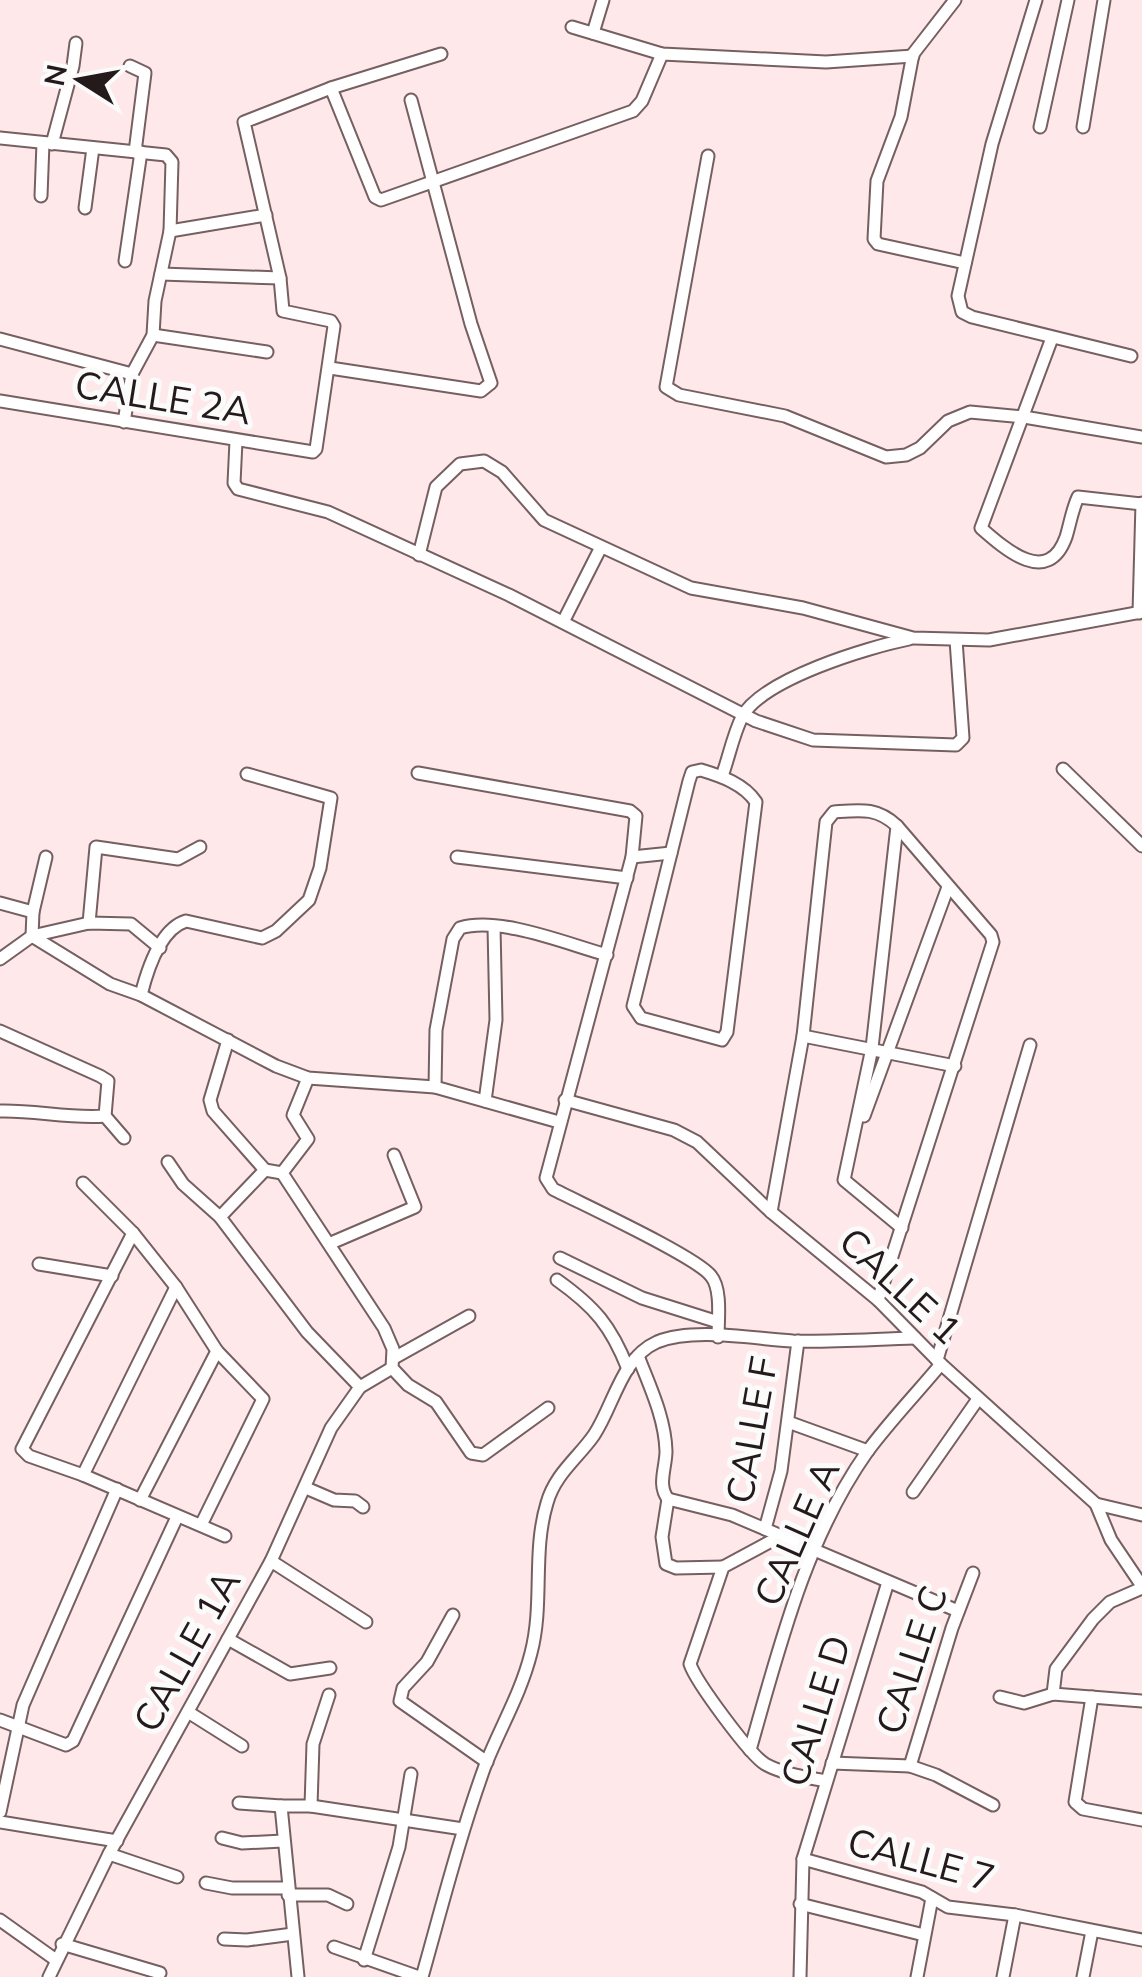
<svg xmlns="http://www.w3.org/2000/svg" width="1142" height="1977" font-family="Mulish,sans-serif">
	<rect width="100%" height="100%" fill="#fee8e9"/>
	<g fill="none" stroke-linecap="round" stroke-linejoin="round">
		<defs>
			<g id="street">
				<path d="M955 0 913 54 901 117 877 181 874 239 878 244 965 263"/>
				<path d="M1036 0 992 144 958 296 962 312 972 317 1131 356"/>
				<path d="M572 27 662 54 826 62 913 56"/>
				<path d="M593 33 603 0"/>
				<path d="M130 66 145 73 135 152"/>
				<path d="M331 88 375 197 381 200 633 111 642 101 662 54"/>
				<path d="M1040 127 1068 0"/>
				<path d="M1083 127 1104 0"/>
				<path d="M0 138 166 155 172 162 170 231 155 301 153 335 132 374 124 422"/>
				<path d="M52 144 73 66 76 43"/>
				<path d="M708 156 666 387 679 395 785 416 886 457 906 455 920 448 948 421 970 412 1024 417 1142 437"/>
				<path d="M41 196 43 143"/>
				<path d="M85 208 93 148"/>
				<path d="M170 231 266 215"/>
				<path d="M125 261 141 152"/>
				<path d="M161 274 280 278"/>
				<path d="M153 335 267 352"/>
				<path d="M1052 338 981 528C1006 550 1048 587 1066 537 1070 524 1072 510 1078 497L1142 504"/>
				<path d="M0 339 132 374"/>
				<path d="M330 368 481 391 491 383 471 324 411 100"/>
				<path d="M0 401 313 452 316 449 334 326 331 321 283 311 280 278 244 122 331 88 441 54"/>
				<path d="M236 441 234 483 238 489 328 512 509 595 756 721 813 740 956 745 963 738 956 640"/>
				<path d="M419 555 436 487 460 464 484 461 502 472 544 520 691 588 803 608 913 638 989 640 1142 612"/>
				<path d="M1139 613 1142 503"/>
				<path d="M563 622 601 547"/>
				<path d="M1063 769 1142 846"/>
				<path d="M701 770C721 776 744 784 756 802L727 1032 722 1040 641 1018 633 1006 689 781 692 772Z"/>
				<path d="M418 773 630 811 636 816 632 857 546 1178 553 1189C582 1204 697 1257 711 1276 722 1289 718 1320 718 1337"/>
				<path d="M722 776C729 757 733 735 742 717 762 679 869 647 909 639"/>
				<path d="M457 857 627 878"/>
				<path d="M632 857 671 853"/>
				<path d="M0 903 33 912"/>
				<path d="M89 923 96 847 178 859 200 847"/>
				<path d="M32 936 110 984 141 995 276 1066 308 1078 435 1087 559 1122"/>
				<path d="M32 936 33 912 46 857"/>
				<path d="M0 959 32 936 89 923 131 924 160 948"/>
				<path d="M141 995C147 971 160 929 186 921L262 938 276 931 309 900 320 868 331 798 247 774"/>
				<path d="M0 1031 100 1076 108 1081 105 1116C70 1119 35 1110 0 1111"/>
				<path d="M803 1036 955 1066"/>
				<path d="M228 1040 210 1100 213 1111 265 1170 282 1173 384 1328 393 1349 392 1368 408 1385 436 1402 471 1453 483 1455 548 1408"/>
				<path d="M435 1087 436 1030 453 939 460 928C500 916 567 944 607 955"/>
				<path d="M565 1100 674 1130 697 1142 771 1212 878 1300 941 1364 1096 1504 1111 1540 1142 1586"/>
				<path d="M485 1101 496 1020 494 927"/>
				<path d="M105 1116 124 1138"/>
				<path d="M864 1116 948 887"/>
				<path d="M168 1162 183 1184 220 1217 307 1332 360 1387"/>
				<path d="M282 1173 308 1139 293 1115 308 1078"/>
				<path d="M83 1183 133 1233 176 1287 217 1351 263 1399 201 1525"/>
				<path d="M771 1212 803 1036 826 822 834 812C860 810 877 807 897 826L872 1048 844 1180 902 1228"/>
				<path d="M220 1217 265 1170"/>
				<path d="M133 1233 22 1449 29 1456 83 1475 225 1536"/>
				<path d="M331 1243 415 1207 394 1155"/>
				<path d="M560 1258 642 1298 718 1322"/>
				<path d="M39 1264 112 1276"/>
				<path d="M557 1280C595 1307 611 1326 628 1369"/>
				<path d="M878 1300 993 942 991 935 897 826"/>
				<path d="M638 1356C650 1387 665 1418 666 1451 666 1468 657 1485 668 1499"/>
				<path d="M394 1358 469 1316"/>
				<path d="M937 1360 1030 1045"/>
				<path d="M788 1422 868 1451"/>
				<path d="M83 1475 176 1287"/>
				<path d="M306 1488 334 1500 355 1501 363 1507"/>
				<path d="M913 1492 978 1399"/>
				<path d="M668 1499 732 1515 958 1611"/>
				<path d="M668 1499 662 1537 666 1564 676 1568 723 1567"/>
				<path d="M140 1500 217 1351"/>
				<path d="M1096 1504 1142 1515"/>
				<path d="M765 1529 781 1471 798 1341"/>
				<path d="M779 1537 723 1567 690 1664C696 1682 750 1755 765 1764 783 1774 806 1777 826 1781"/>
				<path d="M271 1561 366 1622"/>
				<path d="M453 1615 427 1662 403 1688 400 1701 487 1762"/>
				<path d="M228 1639 290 1674 330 1668"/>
				<path d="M1053 1694 1056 1669 1093 1619 1110 1602 1142 1588"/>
				<path d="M1000 1697 1024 1703 1053 1694 1142 1701"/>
				<path d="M1092 1697 1075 1802 1083 1809 1142 1820"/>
				<path d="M188 1712 242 1746"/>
				<path d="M0 1720 66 1745 73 1741 177 1517"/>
				<path d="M750 1750C779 1649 805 1540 867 1452 889 1422 917 1393 941 1364"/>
				<path d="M832 1763 910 1766 936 1775 993 1805"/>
				<path d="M910 1766 952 1628 973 1573"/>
				<path d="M239 1803 281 1806"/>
				<path d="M311 1806 313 1744 329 1695"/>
				<path d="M0 1812 23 1705 117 1489"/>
				<path d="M0 1822 117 1841"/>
				<path d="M222 1838 242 1843 283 1841"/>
				<path d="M109 1854 177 1877"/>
				<path d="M803 1859 922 1892 948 1907 1015 1915 1142 1940"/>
				<path d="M206 1883 232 1888H287"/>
				<path d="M288 1895H328L347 1904"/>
				<path d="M800 1904 924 1935"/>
				<path d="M0 1920 56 1960"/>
				<path d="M224 1939 247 1940 293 1934"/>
				<path d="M62 1944 160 1973"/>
				<path d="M334 1947 419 1977"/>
				<path d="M364 1960 399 1847 411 1774"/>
				<path d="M49 1977 109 1854 271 1561 331 1428 360 1387 392 1368"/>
				<path d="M298 1977 281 1806H311L463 1829"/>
				<path d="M422 1977C442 1906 460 1835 485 1766 500 1728 521 1693 531 1653 544 1604 532 1552 547 1503 555 1474 578 1458 594 1435 614 1405 621 1358 657 1342 694 1327 754 1339 793 1341 834 1342 875 1339 915 1338"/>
				<path d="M800 1977 803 1859 888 1582"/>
				<path d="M917 1977 932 1898"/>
				<path d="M1003 1977 1015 1915"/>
				<path d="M1083 1977 1092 1931"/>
			</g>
		</defs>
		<use href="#street" stroke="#765f61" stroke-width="15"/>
		<use href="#street" stroke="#fff" stroke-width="11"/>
	</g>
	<g text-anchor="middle" stroke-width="10" stroke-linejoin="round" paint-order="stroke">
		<g font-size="38" fill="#241a1b" stroke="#fbfbfb">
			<text transform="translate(163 398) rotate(9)" y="13">CALLE 2A</text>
			<text transform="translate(900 1286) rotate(43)" y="13">CALLE 1</text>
			<text transform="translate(752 1430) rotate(-80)" y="13">CALLE F</text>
			<text transform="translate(797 1533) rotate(-66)" y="13">CALLE A</text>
			<text transform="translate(187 1651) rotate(-61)" y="13">CALLE 1A</text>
			<text transform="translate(912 1660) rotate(-72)" y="13">CALLE C</text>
			<text transform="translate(816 1711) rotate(-73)" y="13">CALLE D</text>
			<text transform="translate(921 1860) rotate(15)" y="13">CALLE 7</text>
		</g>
	</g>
	<g transform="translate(80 80) rotate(281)" stroke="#fbfbfb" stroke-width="8" paint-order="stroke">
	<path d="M0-8L18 38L0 25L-18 38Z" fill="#241a1b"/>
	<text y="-15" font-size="28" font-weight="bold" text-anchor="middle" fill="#241a1b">N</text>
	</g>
</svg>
